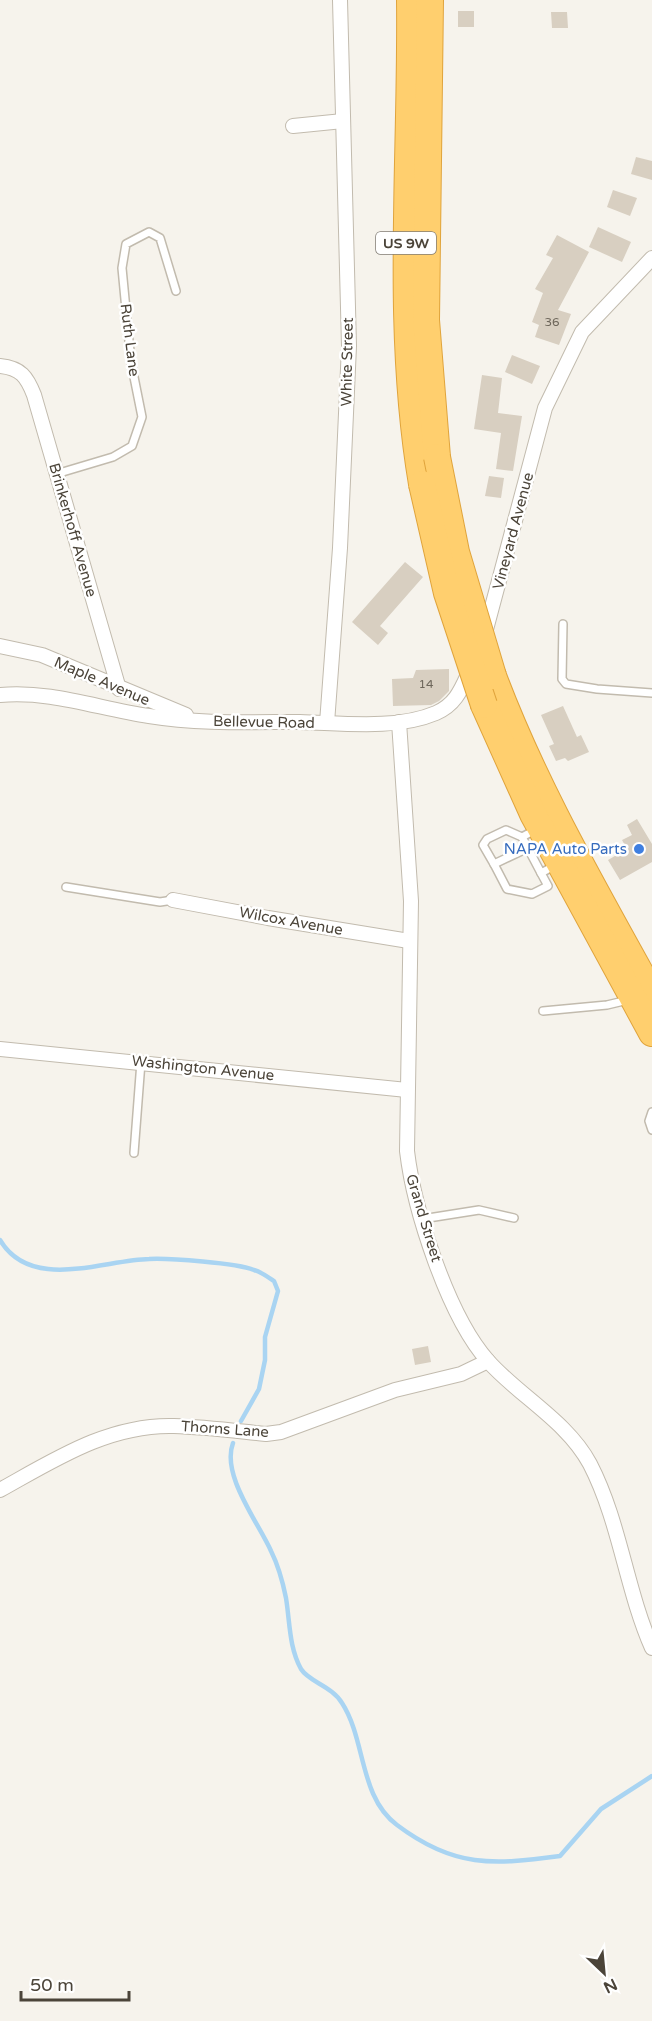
<svg xmlns="http://www.w3.org/2000/svg" width="652" height="2021" font-family="'Varela Round',sans-serif">
	<rect width="100%" height="100%" fill="#f6f3ec"/>
	<g fill="none" stroke-linecap="round" stroke-linejoin="round">
		<g stroke="#a9d4f2" stroke-width="4.5">
			<path d="M0 1240C31 1292 103 1260 149 1259 169 1258 237 1263 254 1270 261 1272 268 1277 274 1281L278 1291 265 1337V1360L259 1389 241 1421"/>
			<path d="M233 1443C221 1475 258 1522 271 1551 278 1565 283 1583 286 1598 290 1623 289 1647 301 1669 309 1682 332 1686 342 1703 366 1740 359 1797 397 1825 454 1868 493 1865 560 1856L601 1809 652 1776"/>
		</g>
	</g>
	<g fill="#d8cfc1">
		<rect x="458" y="11" width="16" height="16"/>
		<path d="M551 12H567L568 28H552Z"/>
		<path d="M636 157 652 161V180L631 174Z"/>
		<path d="M613 190 637 198 630 216 607 207Z"/>
		<path d="M598 227 631 242 622 262 589 247Z"/>
		<path d="M557 235 589 252 558 310 571 314 559 345 535 337 539 325 532 322 543 293 535 289 553 258 546 255Z"/>
		<path d="M512 355 540 366 532 384 505 372Z"/>
		<path d="M482 375 502 378 498 413 522 416 513 471 496 469 501 433 474 429Z"/>
		<path d="M489 476 504 478 501 498 485 496Z"/>
		<path d="M405 562 423 577 380 626 388 633 378 645 352 622Z"/>
		<path d="M449 669V691L439 701 431 705 393 706 392 679 413 678 416 670Z"/>
		<path d="M563 706 577 737 581 735 589 752 568 761 565 758 556 761 549 746 554 744 541 715Z"/>
		<path d="M637 819 652 844V862L620 880 608 860 627 849 622 840 632 835 627 825Z"/>
		<path d="M428 1346 431 1362 415 1365 412 1349Z"/>
	</g>
	<g fill="none" stroke-linecap="round" stroke-linejoin="round">
		<defs>
			<g id="lane">
				<path d="M56 474 113 457 132 446 142 417 131 362 122 268 126 244 149 232 160 238 176 291"/>
				<path d="M563 624 562 679 566 684 597 689 652 693"/>
				<path d="M537 829 522 837 541 873 554 866"/>
				<path d="M528 848 494 864 507 889 532 894 548 886 541 873"/>
				<path d="M494 864 483 845 487 839 506 830 522 837"/>
				<path d="M66 887 160 902 173 900"/>
				<path d="M543 1011 607 1005 628 1000"/>
				<path d="M652 1112 649 1121 652 1130"/>
				<path d="M134 1153 141 1062"/>
				<path d="M422 1219 479 1210 514 1218"/>
			</g>
			<g id="street">
				<path d="M293 126 343 121"/>
				<path d="M0 366C21 368 27 377 34 395L119 689"/>
				<path d="M484 637 545 408 582 332 652 258"/>
				<path d="M0 646 42 655 186 715"/>
				<path d="M0 695C50 690 100 709 149 716 198 724 250 722 300 722 342 723 396 730 436 713 457 704 462 687 471 668"/>
				<path d="M399 722 411 901 407 1151C414 1210 448 1316 488 1361 519 1396 567 1421 590 1464 620 1522 626 1589 652 1648"/>
				<path d="M327 723 340 548 349 346 340 0"/>
				<path d="M173 900 268 918 409 941"/>
				<path d="M0 1049 407 1090"/>
				<path d="M0 1490C54 1460 109 1424 174 1426 205 1427 236 1431 266 1434L281 1432 395 1390 461 1374 488 1361"/>
			</g>
			<g id="highway">
				<path d="M410 0C412 162 395 323 422 484"/>
				<path d="M430 0 426 320 437 457"/>
				<path d="M493 676C535 788 595 890 652 994"/>
				<path d="M484 705 533 814 652 1033"/>
			</g>
		</defs>
		<use href="#lane" stroke="#c2bbae" stroke-width="10"/>
		<use href="#street" stroke="#c2bbae" stroke-width="16"/>
		<use href="#highway" stroke="#e0a43c" stroke-width="28"/>
		<use href="#lane" stroke="#fff" stroke-width="7"/>
		<use href="#street" stroke="#fff" stroke-width="14"/>
		<use href="#highway" stroke="#ffcf6e" stroke-width="26"/>
		<defs>
			<g id="highway-bridge">
				<path d="M437 457 456 552 493 676"/>
				<path d="M422 484 447 593 484 705"/>
			</g>
		</defs>
		<use href="#highway-bridge" stroke="#e0a43c" stroke-width="28" stroke-linecap="butt"/>
		<use href="#highway-bridge" stroke="#ffcf6e" stroke-width="26"/>
	</g>
	<circle fill="#3f7fe0" stroke="#fff" stroke-width="2" cx="639" cy="849" r="6"/>
	<g text-anchor="middle" stroke-width="5" stroke-linejoin="round" paint-order="stroke">
		<g font-size="12" fill="#6e675b">
			<text x="552" y="326">36</text>
			<text x="426" y="688">14</text>
		</g>
		<rect fill="#fff" stroke="#817c74" stroke-width="1.5" x="376" y="232" width="60" height="22" rx="4.5"/>
		<g font-size="14" font-weight="bold" fill="#4b4439">
			<text x="406" y="248">US 9W</text>
		</g>
		<g font-size="15" fill="#4b4439" stroke="#fff">
			<text transform="translate(130 340) rotate(83)" y="5">Ruth Lane</text>
			<text transform="translate(347 362) rotate(-89)" y="5">White Street</text>
			<text transform="translate(73 530) rotate(74)" y="5">Brinkerhoff Avenue</text>
			<text transform="translate(513 531) rotate(-75)" y="5">Vineyard Avenue</text>
			<text transform="translate(102 681) rotate(23)" y="5">Maple Avenue</text>
			<text transform="translate(264 722) rotate(1)" y="5">Bellevue Road</text>
			<text transform="translate(291 921) rotate(10)" y="5">Wilcox Avenue</text>
			<text transform="translate(203 1068) rotate(6)" y="5">Washington Avenue</text>
			<text transform="translate(424 1218) rotate(73)" y="5">Grand Street</text>
			<text transform="translate(225 1429) rotate(4)" y="5">Thorns Lane</text>
		</g>
		<g font-size="15" fill="#366cbe" stroke="#fff" text-anchor="end">
			<text x="627" y="854">NAPA Auto Parts</text>
		</g>
	</g>
	<g transform="translate(604 1973) rotate(154)" stroke="#ffffff" stroke-width="4.5" paint-order="stroke">
	<path d="M0-4.5L10 22L0 15L-10 22Z" fill="#4b4439"/>
	<text y="-9" font-size="16" font-weight="bold" text-anchor="middle" fill="#4b4439">N</text>
	</g>
	<path d="M21 1991v9h108v-9" fill="none" stroke="#4b4439" stroke-width="3"/>
	<text x="30" y="1991" font-size="18" fill="#4b4439" stroke="#ffffff" stroke-width="4.5" paint-order="stroke">50 m</text>
</svg>
